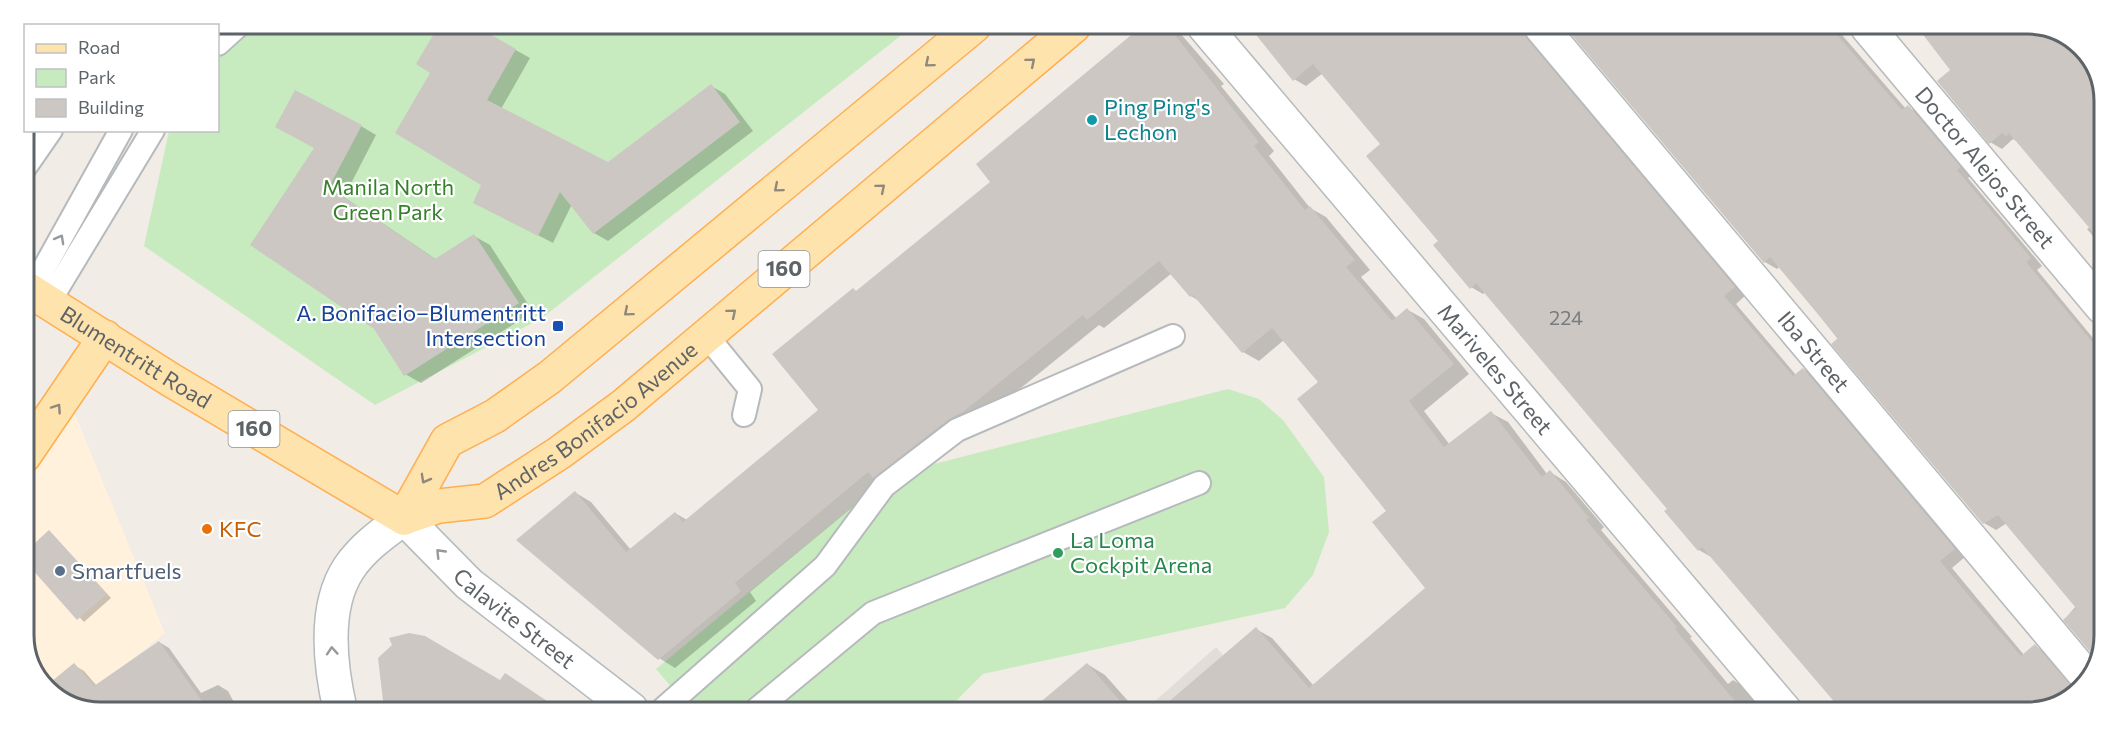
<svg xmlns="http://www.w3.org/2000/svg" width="2128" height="736" font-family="Commissioner,sans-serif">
	<rect width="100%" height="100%" fill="#f1ece5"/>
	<path fill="#fff1dc" d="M70 402 165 633 74 706 43 684 24 640V471Z"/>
	<path fill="#e1deda" d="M1216 647 1269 710H1145Z"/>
	<g fill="#c7ebbf">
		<path d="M191 24 913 26 542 318 375 405 144 246 169 131 218 130V26Z"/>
		<path d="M1228 389 1259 399 1283 420 1324 477 1329 532 1313 575 1285 608 983 674 947 710 690 709 656 669 891 475Z"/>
	</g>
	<g fill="#0003">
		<path d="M441 25H471L530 58 501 109 608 164 711 86 725 94 753 131 608 241 594 233 572 204 553 243 489 210 483 185 433 72 418 64Z"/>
		<path d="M1144 26H1174L1224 84 1221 86 1274 151 1269 156 1310 208 1326 217 1370 270 1361 277 1397 319 1408 310 1424 319 1469 374 1424 411 1450 445 1491 413 1508 422 1547 474 1550 472 1566 482 1604 527 1601 530 1692 637 1690 638 1728 684 1733 680 1749 690 1767 711 1162 710 1256 629 1272 638 1314 686 1427 588 1320 382 1284 340 1259 361 1243 352 1201 302 1191 296 1172 273 1104 328 1099 325 980 421 883 482 750 592 756 601 675 668 659 658 576 493 591 502 631 550 675 513 687 520 820 410 858 292 993 183Z"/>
		<path d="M1251 26 1536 27 1746 295 1736 304 1796 375 1803 369 1815 376 1966 556 1952 568 2024 655 2035 646 2047 653 2078 690 2074 696 2027 712H1846L1711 557 1699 550 1669 509 1486 292 1483 294 1471 287 1440 241 1382 144 1323 73 1306 86 1294 79Z"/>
		<path d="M1567 27 1836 28 1906 109 1908 107 1920 114 1972 175 1968 178 2042 266 2037 270 2102 349 2099 660 2065 619 2076 606 2007 523 1996 530 1984 523 1780 266 1777 269 1765 262Z"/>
		<path d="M1920 28H2051L2088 54 2104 96 2103 248 2087 229 2090 227 2018 142 2013 139 2002 149 1990 142 1952 70Z"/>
		<path d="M361 126 376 135 344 197 437 260 474 236 490 245 533 312 421 383 405 374 375 328 252 244Z"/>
		<path d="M50 532 111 598 84 622 24 558Z"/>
		<path d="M159 642 169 648 201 693 218 685 228 691 237 708H77L47 687 74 665 84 671 97 686Z"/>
		<path d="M1087 664 1105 675 1136 710H1034Z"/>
	</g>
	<g fill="#ccc7c2">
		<path d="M439 25H474L516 49 487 100 608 162 711 84 740 122 593 234 560 192 538 236 473 203 481 185 395 133 430 73 416 64Z"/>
		<path d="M1142 26H1168L1259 142 1254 146 1305 210 1310 206 1355 260 1346 267 1392 321 1407 308 1454 364 1409 401 1444 447 1491 411 1542 477 1550 470 1589 518 1586 520 1677 627 1675 629 1743 711 1159 710 1256 627 1309 688 1425 588 1372 522 1386 511 1297 399 1318 382 1272 328 1242 353 1193 295 1190 297 1159 261 1087 320 1083 315 963 412 949 419 873 478 868 472 735 583 741 591 658 660 516 540 575 491 626 552 675 512 683 522 818 410 772 354 853 288 856 291 990 182 976 164Z"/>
		<path d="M1249 26 1523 27 1527 39 1735 287 1724 296 1793 376 1803 368 1955 549 1940 561 1980 609 2021 656 2035 644 2077 692 2074 696 2027 712H1843L1702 547 1698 551 1664 511 1667 509 1476 283 1470 289 1433 245 1438 241 1366 156 1380 144 1313 64 1293 81Z"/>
		<path d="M1565 27 1831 28 1902 110 1908 105 1961 167 1957 170 2031 258 2026 262 2102 354 2098 661 2063 620 2076 608 1998 515 1983 524 1831 344 1838 338 1770 257 1764 263Z"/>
		<path d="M1918 28H2051L2088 54 2104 96 2103 244 2009 133 2006 136 2002 133 1989 144 1937 81 1950 70Z"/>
		<path d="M295 90 362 125 329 187 435 259 474 234 519 303 404 376 374 329 250 245 314 148 275 127Z"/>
		<path d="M49 530 107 594 77 620 24 560V553Z"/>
		<path d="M409 633 425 636 500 680 505 673 559 709H384L378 658 392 645 389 638Z"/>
		<path d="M159 641 207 708H77L46 686 74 663 94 686Z"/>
		<path d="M1087 663 1128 710H1031Z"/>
	</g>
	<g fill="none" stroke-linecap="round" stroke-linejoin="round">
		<defs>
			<g id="lane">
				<path d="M128 26 129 24"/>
				<path d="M218 44 240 24"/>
				<path d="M24 169 51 130"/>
				<path d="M24 297 32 290 121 130"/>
				<path d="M49 302 153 130"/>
				<path d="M706 335 750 389 744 415"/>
				<path d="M663 709 825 566 884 486 957 430 1173 336"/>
				<path d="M757 709 873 613 1199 483"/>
			</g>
			<g id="street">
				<path id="s1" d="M1204 26 1786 712"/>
				<path id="s2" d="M1541 27 2087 677"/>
				<path id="s3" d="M1868 28 2102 307"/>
			</g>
			<g id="secondary">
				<path id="s4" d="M340 709C330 665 323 607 349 568 363 547 385 532 404 518L469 584 631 709"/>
			</g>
			<g id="primary">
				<path id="s5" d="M24 287 171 380 404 518"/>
				<path d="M24 456 105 337"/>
				<path id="s6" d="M404 518 439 506 485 501 559 453 623 406 1074 26"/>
				<path d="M404 518 447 441 495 416 550 377 974 26"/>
			</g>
		</defs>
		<use href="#lane" stroke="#b6babd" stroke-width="26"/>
		<use href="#street" stroke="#b6babd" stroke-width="36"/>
		<use href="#secondary" stroke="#b4babe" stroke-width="36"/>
		<use href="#primary" stroke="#ffae50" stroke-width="36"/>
		<use href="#lane" stroke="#fff" stroke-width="22"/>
		<use href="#street" stroke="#fff" stroke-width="33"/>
		<use href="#secondary" stroke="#fff" stroke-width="33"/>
		<use href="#primary" stroke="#ffe3ac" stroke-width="33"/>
	</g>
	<defs><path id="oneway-chevron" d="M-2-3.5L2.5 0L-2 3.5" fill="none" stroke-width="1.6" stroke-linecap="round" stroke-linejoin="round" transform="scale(1.5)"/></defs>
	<g stroke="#8e897c">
		<use href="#oneway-chevron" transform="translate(1031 62) rotate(-40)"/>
		<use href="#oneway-chevron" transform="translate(929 63) rotate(140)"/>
		<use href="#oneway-chevron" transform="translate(778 188) rotate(140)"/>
		<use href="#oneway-chevron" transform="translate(881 188) rotate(-40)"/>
		<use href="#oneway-chevron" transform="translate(628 312) rotate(140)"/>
		<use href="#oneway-chevron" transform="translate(732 313) rotate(-40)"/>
		<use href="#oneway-chevron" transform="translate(57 408) rotate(-56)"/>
		<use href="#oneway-chevron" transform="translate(425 479) rotate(119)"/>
	</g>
	<g stroke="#969a9c">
		<use href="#oneway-chevron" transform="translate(60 239) rotate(-61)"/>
		<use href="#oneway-chevron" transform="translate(440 553) rotate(-134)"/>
		<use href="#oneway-chevron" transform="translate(332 651) rotate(-94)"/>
	</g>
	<circle fill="#0f9aa8" stroke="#fff" stroke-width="2" cx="1092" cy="120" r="6"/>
	<rect fill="#1a4fb4" stroke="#fff" stroke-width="2" x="552" y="320" width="12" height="12" rx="3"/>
	<circle fill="#e8710a" stroke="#fff" stroke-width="2" cx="207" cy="529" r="6"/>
	<circle fill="#2e9e5b" stroke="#fff" stroke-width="2" cx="1058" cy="553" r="6"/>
	<circle fill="#5c6f8a" stroke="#fff" stroke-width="2" cx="60" cy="571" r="6"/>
	<g text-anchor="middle" stroke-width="4.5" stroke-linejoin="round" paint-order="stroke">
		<g font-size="20" fill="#797c7e">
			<text x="1566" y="325">224</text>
		</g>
		<g fill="#fff" stroke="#8e9295" stroke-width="1.5">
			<rect x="758.5" y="251" width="51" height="36" rx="4.5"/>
			<rect x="228.5" y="411" width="51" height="36" rx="4.5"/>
		</g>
		<g font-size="21" font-weight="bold" fill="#5d6367">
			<text x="784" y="276">160</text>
			<text x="254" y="436">160</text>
		</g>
		<g font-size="22" fill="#0d838f" stroke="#fff" text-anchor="start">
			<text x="1104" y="115">Ping Ping's<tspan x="1104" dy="25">Lechon</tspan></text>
		</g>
		<g font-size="22" fill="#5d6367" stroke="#fff">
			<text dy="8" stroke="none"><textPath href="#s3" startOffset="182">Doctor Alejos Street</textPath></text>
			<text dy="8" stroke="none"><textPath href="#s2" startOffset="424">Iba Street</textPath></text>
			<text dy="8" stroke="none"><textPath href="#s5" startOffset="132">Blumentritt Road</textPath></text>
			<text dy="8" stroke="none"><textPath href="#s1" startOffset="450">Mariveles Street</textPath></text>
			<text dy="8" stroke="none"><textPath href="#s6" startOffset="220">Andres Bonifacio Avenue</textPath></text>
			<text dy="8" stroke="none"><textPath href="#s4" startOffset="369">Calavite Street</textPath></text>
		</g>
		<g font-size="22" fill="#36802a" stroke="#fff">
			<text x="388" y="195">Manila North<tspan x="388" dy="25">Green Park</tspan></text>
		</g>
		<g font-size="22" fill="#164399" stroke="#fff" text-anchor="end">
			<text x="546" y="321">A. Bonifacio–Blumentritt<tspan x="546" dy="25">Intersection</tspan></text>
		</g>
		<g font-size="22" fill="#c56008" stroke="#fff" text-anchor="start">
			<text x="219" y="537">KFC</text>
		</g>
		<g font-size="22" fill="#27864d" stroke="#fff" text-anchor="start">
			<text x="1070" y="548">La Loma<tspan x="1070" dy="25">Cockpit Arena</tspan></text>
		</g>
		<g font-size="22" fill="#4e5e75" stroke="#fff" text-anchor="start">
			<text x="72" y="579">Smartfuels</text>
		</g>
	</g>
	<path d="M0 0H2128V736H0ZM101 34H2027A67 67 0 0 1 2094 101V635A67 67 0 0 1 2027 702H101A67 67 0 0 1 34 635V101A67 67 0 0 1 101 34Z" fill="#fff" fill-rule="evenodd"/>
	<path fill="none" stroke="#5d6367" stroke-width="3" d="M101 34H2027A67 67 0 0 1 2094 101V635A67 67 0 0 1 2027 702H101A67 67 0 0 1 34 635V101A67 67 0 0 1 101 34Z"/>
	<rect x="24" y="24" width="195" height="108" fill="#ffffff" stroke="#bec1c2" stroke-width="1.5"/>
	<rect x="36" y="44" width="30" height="9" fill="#ffe3ac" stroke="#bec1c2" stroke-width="1.5"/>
	<text x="78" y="54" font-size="18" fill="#5d6367">Road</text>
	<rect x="36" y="69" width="30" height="18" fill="#c7ebbf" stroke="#bec1c2" stroke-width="1.5"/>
	<text x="78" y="84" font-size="18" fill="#5d6367">Park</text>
	<rect x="36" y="99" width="30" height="18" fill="#ccc7c2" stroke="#bec1c2" stroke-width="1.5"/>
	<text x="78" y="114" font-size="18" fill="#5d6367">Building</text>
</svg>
